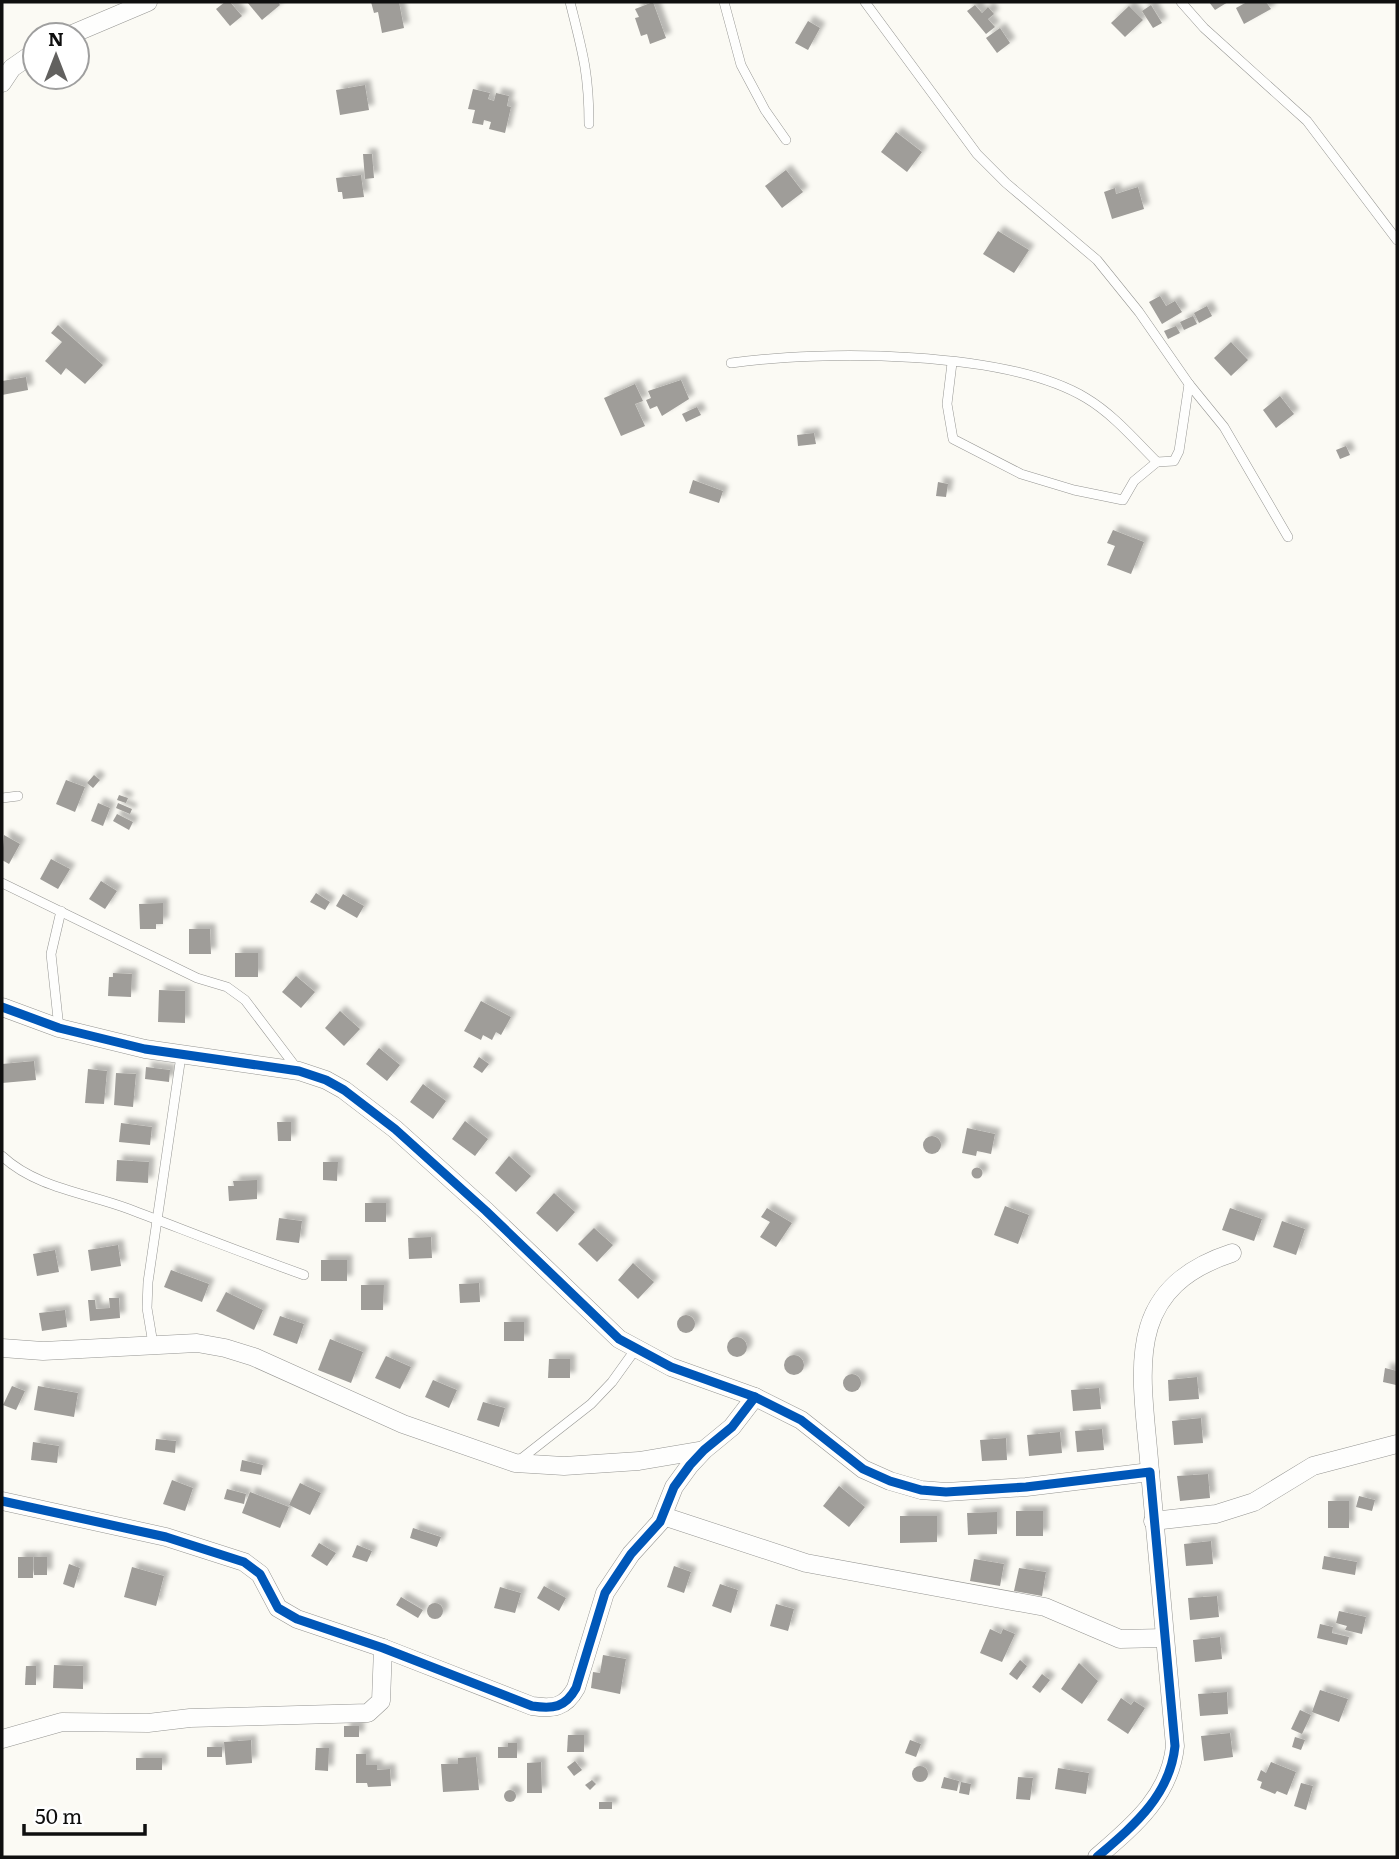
<svg xmlns="http://www.w3.org/2000/svg" width="1399" height="1859" font-family="Literata,serif">
	<defs>
		<filter id="shadow"><feDropShadow dx="5.5" dy="-5.5" stdDeviation="2" flood-color="#0004"/></filter>
	</defs>
	<rect width="100%" height="100%" fill="#fbfaf4"/>
	<g fill="#9f9d99" filter="url(#shadow)">
		<path d="M225 2H230L242 16 230 26 216 9Z"/>
		<path d="M247 2H278L280 5 262 20Z"/>
		<path d="M371 2H399L404 28 382 33 378 12 374 13Z"/>
		<path d="M653 2 666 38 650 44 647 34 641 36 635 18 639 17 635 9Z"/>
		<path d="M1209 2H1228L1215 10Z"/>
		<path d="M1247 2H1266L1271 9 1244 24 1236 8Z"/>
		<path d="M975 5 982 13 988 7 994 14 988 19 995 27 986 34 967 11Z"/>
		<path d="M1151 5 1162 23 1153 28 1142 11Z"/>
		<path d="M1129 6 1143 20 1125 37 1111 23Z"/>
		<path d="M808 21 820 28 808 50 795 43Z"/>
		<path d="M1000 28 1010 43 997 53 986 38Z"/>
		<path d="M365 85 369 110 340 115 336 90Z"/>
		<path d="M473 89 490 93 488 99 494 101 496 93 509 96 507 106 511 107 505 133 489 129 491 122 484 120 483 125 472 123 475 110 468 109Z"/>
		<path d="M896 132 922 152 907 172 881 152Z"/>
		<path d="M363 154H372L374 178 365 179Z"/>
		<path d="M786 170 803 192 782 208 765 186Z"/>
		<path d="M361 175 364 197 343 199 342 192H338L336 178Z"/>
		<path d="M1138 187 1144 209 1112 219 1104 192 1115 188 1116 194Z"/>
		<path d="M998 231 1029 250 1014 273 983 254Z"/>
		<path d="M1160 296 1166 306 1175 301 1182 312 1162 324 1149 302Z"/>
		<path d="M1207 306 1212 316 1199 323 1194 313Z"/>
		<path d="M1193 316 1197 324 1184 330 1180 322Z"/>
		<path d="M58 325 103 365 85 384 66 368 61 375 45 361 62 342 51 333Z"/>
		<path d="M1176 326 1180 333 1168 339 1164 331Z"/>
		<path d="M1231 342 1248 360 1231 376 1214 358Z"/>
		<path d="M26 377 28 390 2 395V381Z"/>
		<path d="M681 380 689 399 662 416 657 406 650 409 646 400 651 398 648 391Z"/>
		<path d="M635 384 643 401 635 404 645 426 621 436 604 398Z"/>
		<path d="M1280 396 1294 414 1276 428 1263 410Z"/>
		<path d="M697 407 701 415 686 422 682 414Z"/>
		<path d="M814 433 816 444 798 446 797 435Z"/>
		<path d="M1346 446 1350 455 1340 459 1336 450Z"/>
		<path d="M693 480 723 491 719 503 689 493Z"/>
		<path d="M938 482 948 484 946 497 936 496Z"/>
		<path d="M1113 530 1144 542 1131 574 1107 565 1115 546 1107 543Z"/>
		<path d="M94 775 100 780 93 788 87 783Z"/>
		<path d="M66 780 85 787 75 812 56 804Z"/>
		<path d="M119 795 128 798 126 803 117 800Z"/>
		<path d="M98 803 110 808 103 826 91 821Z"/>
		<path d="M118 803 132 809 130 814 116 808Z"/>
		<path d="M117 814 133 822 129 830 113 821Z"/>
		<path d="M4 835 20 844 9 864 2 860Z"/>
		<path d="M51 859 70 869 58 889 40 879Z"/>
		<path d="M101 881 117 891 105 909 89 899Z"/>
		<path d="M316 893 330 902 325 910 310 902Z"/>
		<path d="M343 894 364 906 357 918 336 906Z"/>
		<path d="M163 903V924H156V929H140L139 904Z"/>
		<path d="M189 929H210L211 954H189Z"/>
		<rect x="235" y="953" width="23" height="24"/>
		<path d="M113 973 132 974 131 997 108 996 109 977H113Z"/>
		<path d="M296 976 315 992 301 1008 282 992Z"/>
		<path d="M159 990 185 991V1023L158 1022Z"/>
		<path d="M481 1001 511 1017 501 1035 496 1032 492 1040 483 1035 481 1040 464 1031Z"/>
		<path d="M340 1011 360 1029 344 1046 325 1028Z"/>
		<path d="M379 1048 400 1065 387 1081 366 1064Z"/>
		<path d="M479 1057 489 1064 482 1073 473 1067Z"/>
		<path d="M34 1061 36 1080 2 1083V1064Z"/>
		<path d="M146 1067 170 1070 169 1082 145 1079Z"/>
		<path d="M88 1069 107 1071 104 1104 85 1103Z"/>
		<path d="M116 1073 136 1074 133 1107 114 1105Z"/>
		<path d="M423 1084 446 1101 433 1119 410 1102Z"/>
		<path d="M465 1121 488 1139 475 1156 452 1139Z"/>
		<path d="M277 1122H291V1141H278Z"/>
		<path d="M121 1123 152 1127 150 1145 119 1142Z"/>
		<path d="M967 1128 995 1134 991 1154 977 1151 976 1156 962 1153Z"/>
		<circle cx="932" cy="1145" r="9"/>
		<path d="M509 1156 531 1176 516 1192 495 1173Z"/>
		<path d="M117 1160 149 1162 148 1183 116 1181Z"/>
		<path d="M323 1162H338L337 1181 323 1180Z"/>
		<circle cx="977" cy="1173" r="5.5"/>
		<path d="M257 1180V1199L229 1201 228 1186H234L233 1181Z"/>
		<path d="M554 1193 575 1212 557 1232 536 1213Z"/>
		<rect x="365" y="1203" width="21" height="19"/>
		<path d="M1005 1206 1029 1215 1018 1244 994 1235Z"/>
		<path d="M767 1208 792 1223 776 1247 760 1237 770 1222 761 1217Z"/>
		<path d="M1230 1208 1262 1219 1254 1241 1222 1230Z"/>
		<path d="M279 1218 302 1221 299 1243 276 1240Z"/>
		<path d="M1282 1221 1305 1229 1296 1255 1273 1247Z"/>
		<path d="M594 1228 613 1245 597 1262 578 1244Z"/>
		<path d="M431 1237 432 1258 409 1259 408 1238Z"/>
		<path d="M118 1245 121 1266 91 1271 88 1250Z"/>
		<path d="M55 1250 59 1272 37 1276 33 1254Z"/>
		<rect x="321" y="1260" width="26" height="21"/>
		<path d="M633 1263 654 1282 638 1299 618 1280Z"/>
		<path d="M171 1270 209 1284 202 1302 164 1287Z"/>
		<path d="M479 1283 480 1302 460 1303 459 1284Z"/>
		<path d="M361 1285H384L383 1310H361Z"/>
		<path d="M226 1292 263 1310 254 1330 216 1311Z"/>
		<path d="M109 1298H119L120 1318 90 1321 88 1300H95L96 1309 110 1308Z"/>
		<path d="M65 1310 67 1327 42 1331 39 1313Z"/>
		<circle cx="686" cy="1324" r="9"/>
		<path d="M280 1316 304 1324 297 1344 273 1335Z"/>
		<rect x="504" y="1322" width="20" height="19"/>
		<circle cx="737" cy="1347" r="10"/>
		<path d="M330 1339 363 1352 351 1383 318 1370Z"/>
		<circle cx="794" cy="1365" r="10"/>
		<path d="M386 1356 411 1367 400 1389 375 1378Z"/>
		<path d="M549 1359H570V1378H548Z"/>
		<path d="M1385 1368 1397 1371 1396 1385 1383 1382Z"/>
		<circle cx="852" cy="1383" r="9"/>
		<path d="M1197 1377 1199 1399 1169 1401 1168 1380Z"/>
		<path d="M433 1380 457 1390 449 1408 425 1397Z"/>
		<path d="M12 1386 25 1391 16 1410 3 1405Z"/>
		<path d="M38 1386 78 1393 74 1417 34 1410Z"/>
		<path d="M1099 1388 1101 1409 1073 1411 1071 1390Z"/>
		<path d="M483 1402 505 1408 499 1427 477 1420Z"/>
		<path d="M1201 1418 1203 1443 1174 1445 1172 1421Z"/>
		<path d="M1102 1429 1104 1450 1077 1452 1075 1431Z"/>
		<path d="M1060 1432 1062 1453 1029 1456 1027 1435Z"/>
		<path d="M1006 1438 1007 1460 982 1461 980 1440Z"/>
		<path d="M156 1439 176 1441 175 1453 155 1450Z"/>
		<path d="M33 1442 59 1446 57 1463 31 1460Z"/>
		<path d="M242 1460 263 1465 261 1475 240 1471Z"/>
		<path d="M1208 1474 1210 1498 1180 1501 1177 1476Z"/>
		<path d="M172 1480 193 1488 185 1511 163 1504Z"/>
		<path d="M300 1483 321 1493 310 1515 289 1505Z"/>
		<path d="M839 1486 865 1507 849 1527 823 1506Z"/>
		<path d="M227 1489 246 1494 244 1504 224 1499Z"/>
		<path d="M250 1492 289 1507 280 1528 242 1513Z"/>
		<path d="M1359 1496 1375 1500 1372 1511 1356 1507Z"/>
		<rect x="1328" y="1501" width="21" height="27"/>
		<rect x="1016" y="1511" width="27" height="25"/>
		<path d="M997 1512V1534L968 1535 967 1513Z"/>
		<path d="M900 1516H937V1542L900 1543Z"/>
		<path d="M413 1528 441 1537 437 1547 410 1538Z"/>
		<path d="M1211 1541 1213 1564 1186 1566 1184 1544Z"/>
		<path d="M319 1543 336 1553 327 1566 311 1556Z"/>
		<path d="M357 1545 372 1551 367 1562 352 1557Z"/>
		<path d="M1324 1556 1357 1562 1355 1575 1322 1569Z"/>
		<rect x="18" y="1557" width="15" height="21"/>
		<rect x="34" y="1557" width="13" height="18"/>
		<path d="M974 1559 1004 1564 1000 1586 970 1581Z"/>
		<path d="M69 1564 80 1568 74 1588 63 1584Z"/>
		<path d="M674 1566 691 1572 684 1593 667 1587Z"/>
		<path d="M132 1567 164 1576 156 1606 124 1597Z"/>
		<path d="M1019 1568 1046 1572 1042 1596 1014 1591Z"/>
		<path d="M720 1584 738 1590 731 1613 712 1606Z"/>
		<path d="M544 1586 566 1598 559 1611 537 1598Z"/>
		<path d="M500 1587 521 1593 515 1613 494 1608Z"/>
		<path d="M1217 1596 1219 1617 1190 1620 1188 1598Z"/>
		<path d="M401 1597 423 1610 418 1618 396 1605Z"/>
		<circle cx="435" cy="1611" r="8"/>
		<path d="M776 1604 794 1609 788 1631 770 1626Z"/>
		<path d="M1339 1611 1366 1617 1362 1634 1345 1630 1347 1626 1336 1623Z"/>
		<path d="M1320 1624 1333 1627 1332 1633 1349 1637 1347 1645 1317 1638Z"/>
		<path d="M990 1629 1001 1634 1003 1629 1015 1634 1002 1662 980 1653Z"/>
		<path d="M1220 1637 1222 1659 1195 1662 1193 1640Z"/>
		<path d="M603 1655 626 1659 620 1694 591 1688 593 1672 600 1673Z"/>
		<path d="M1020 1660 1027 1666 1017 1680 1009 1674Z"/>
		<path d="M1079 1663 1098 1681 1082 1704 1061 1689Z"/>
		<path d="M54 1665 83 1666V1689L53 1688Z"/>
		<path d="M26 1666H36V1685H25Z"/>
		<path d="M1042 1674 1050 1680 1040 1693 1032 1687Z"/>
		<path d="M1320 1690 1348 1699 1339 1722 1312 1712Z"/>
		<path d="M1227 1692 1228 1714 1200 1716 1198 1694Z"/>
		<path d="M1121 1698 1131 1705 1134 1701 1145 1708 1128 1734 1107 1720Z"/>
		<path d="M1300 1710 1311 1715 1302 1734 1291 1729Z"/>
		<rect x="344" y="1726" width="15" height="11"/>
		<path d="M1230 1733 1233 1757 1204 1761 1201 1736Z"/>
		<path d="M568 1735H584V1752H567Z"/>
		<path d="M1295 1737 1305 1740 1301 1750 1292 1747Z"/>
		<path d="M251 1740 252 1763 226 1765 224 1742Z"/>
		<path d="M910 1740 921 1744 916 1757 905 1753Z"/>
		<path d="M508 1743H517V1758H498V1747H508Z"/>
		<rect x="207" y="1747" width="15" height="10"/>
		<path d="M316 1748H329L328 1771 315 1770Z"/>
		<path d="M356 1754H366V1765H377V1770L390 1769 391 1786 368 1787 367 1783H356Z"/>
		<path d="M476 1757 479 1790 443 1792 441 1764H458V1758Z"/>
		<rect x="136" y="1758" width="26" height="12"/>
		<path d="M575 1761 582 1770 574 1776 567 1767Z"/>
		<path d="M541 1762 542 1793H527V1763Z"/>
		<path d="M1271 1762 1296 1772 1287 1795 1277 1791 1275 1794 1260 1788 1262 1782 1257 1780 1261 1770 1266 1773Z"/>
		<circle cx="920" cy="1774" r="8"/>
		<path d="M1058 1768 1089 1773 1086 1794 1055 1789Z"/>
		<path d="M944 1777 959 1781 957 1791 941 1788Z"/>
		<path d="M1018 1777 1033 1778 1030 1800 1016 1799Z"/>
		<path d="M592 1780 596 1784 590 1790 585 1785Z"/>
		<path d="M961 1782 971 1784 969 1795 959 1793Z"/>
		<path d="M1301 1783 1313 1786 1306 1810 1294 1806Z"/>
		<circle cx="510" cy="1796" r="6"/>
		<rect x="599" y="1802" width="13" height="7"/>
	</g>
	<g fill="none" stroke-linecap="round" stroke-linejoin="round">
		<defs>
			<g id="lane">
				<path d="M570 2C582 50 589 72 589 124"/>
				<path d="M724 2 741 65 765 110 786 140"/>
				<path d="M865 2 977 154 1006 183 1097 260 1139 312 1189 384 1224 427 1288 537"/>
				<path d="M1181 2 1204 28 1307 121 1397 240"/>
				<path d="M731 363C823 350 1006 350 1086 398 1113 414 1135 440 1157 462L1174 461 1179 451 1189 384"/>
				<path d="M952 363 947 404 953 439 1021 474 1074 490 1123 500 1134 481 1157 462"/>
				<path d="M2 798 18 796"/>
				<path d="M2 883 197 978 227 987 245 1000 298 1070"/>
				<path d="M59 1028 51 954 61 911"/>
				<path d="M2 1156C36 1188 87 1193 129 1209 187 1231 245 1254 304 1275"/>
				<path d="M153 1344 147 1308 148 1282 181 1056"/>
				<path d="M517 1462 591 1404 612 1382 635 1350"/>
			</g>
			<g id="street">
				<path d="M70 35 148 2"/>
				<path d="M2 83 12 68 35 52"/>
				<path d="M2 1007 59 1028 145 1049 299 1071 326 1080 344 1090 395 1129 486 1211 619 1339 671 1367 755 1397 801 1420 863 1469 890 1481 921 1490 946 1492 1026 1487 1150 1472 1175 1746C1170 1796 1133 1826 1097 1857"/>
				<path d="M2 1348 43 1351 197 1343 225 1348 254 1357 403 1424 515 1463 564 1466 639 1461 704 1450"/>
				<path d="M1150 1472C1143 1377 1118 1290 1232 1253"/>
				<path d="M2 1501 166 1537 244 1562 260 1574 278 1608 297 1619 383 1648 532 1706C553 1709 565 1708 576 1688L605 1593 631 1554 660 1522 674 1487 690 1465 704 1450 732 1427 755 1397"/>
				<path d="M663 1516 806 1563 1045 1607 1120 1639 1164 1638"/>
				<path d="M1153 1521 1216 1514 1254 1502 1313 1466 1397 1444"/>
				<path d="M2 1739 62 1722 148 1723 190 1718 368 1713 381 1701 383 1648"/>
			</g>
		</defs>
		<use href="#lane" stroke="#959592" stroke-width="10"/>
		<use href="#street" stroke="#959592" stroke-width="19"/>
		<use href="#lane" stroke="#fefefd" stroke-width="9"/>
		<use href="#street" stroke="#fefefd" stroke-width="18"/>
		<defs>
			<g id="cycleway">
				<path d="M2 1007 59 1028 145 1049 299 1071 326 1080 344 1090 395 1129 486 1211 619 1339 671 1367 755 1397 801 1420 863 1469 890 1481 921 1490 946 1492 1026 1487 1150 1472 1175 1746C1170 1796 1133 1826 1097 1857"/>
				<path d="M2 1501 166 1537 244 1562 260 1574 278 1608 297 1619 383 1648 532 1706C553 1709 565 1708 576 1688L605 1593 631 1554 660 1522 674 1487 690 1465 704 1450 732 1427 755 1397"/>
			</g>
		</defs>
		<use href="#cycleway" stroke="#fff" stroke-width="13"/>
		<use href="#cycleway" stroke="#0057b8" stroke-width="9"/>
	</g>
	<rect width="1399" height="1859" fill="none" stroke="#0f0f0f" stroke-width="7"/>
	<g transform="translate(56 56)"><circle r="33" fill="#ffffff" stroke="#9f9f9f" stroke-width="2"/>
	<path d="M0-5L12 26L0 18L-12 26Z" fill="#62615f"/>
	<text y="-10" font-size="19" font-weight="bold" text-anchor="middle" fill="#0f0f0f">N</text>
	</g>
	<path d="M24 1824v10h121v-10" fill="none" stroke="#0f0f0f" stroke-width="3.5"/>
	<text x="35" y="1824" font-size="21" fill="#0f0f0f" stroke="#ffffff" stroke-width="5" paint-order="stroke">50 m</text>
</svg>
